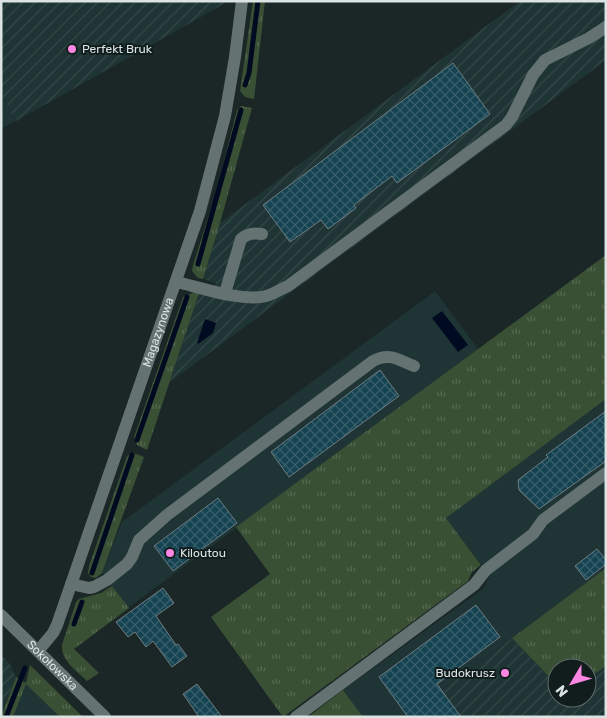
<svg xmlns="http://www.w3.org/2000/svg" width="607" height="718" font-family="Rubik,sans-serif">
	<defs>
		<pattern id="industrial-furrows" width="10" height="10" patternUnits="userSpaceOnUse" patternTransform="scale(1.25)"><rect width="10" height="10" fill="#1f3434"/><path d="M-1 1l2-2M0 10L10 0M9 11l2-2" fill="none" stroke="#344848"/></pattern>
		<pattern id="grass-tufts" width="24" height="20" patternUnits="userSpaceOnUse" patternTransform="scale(1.25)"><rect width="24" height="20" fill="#3a5034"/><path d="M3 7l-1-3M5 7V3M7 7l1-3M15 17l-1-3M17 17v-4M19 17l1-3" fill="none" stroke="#566951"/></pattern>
		<pattern id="building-cross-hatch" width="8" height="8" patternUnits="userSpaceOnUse" patternTransform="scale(1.25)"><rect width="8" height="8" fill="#164352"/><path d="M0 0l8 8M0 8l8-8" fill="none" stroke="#375e6b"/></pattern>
	</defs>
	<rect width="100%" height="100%" fill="#1a2726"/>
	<g fill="#1f3434">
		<path d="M1 94 16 121 1 129Z"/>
		<path d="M435 291 478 349 128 608 102 573 122 522Z"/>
		<path d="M606 399V568L405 717H363L343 690 484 588 490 575 445 518Z"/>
		<path d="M26 683 60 717H13Z"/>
	</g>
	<g fill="url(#industrial-furrows)">
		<path d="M1 1H224V4L16 121 1 94Z"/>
		<path d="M520 1H606V60L170 382 199 293 212 297 216 283 203 279 220 223Z"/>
		<path d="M512 638 557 685V698H587V679L606 666V717H405Z"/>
		<path d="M1 655 10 664 16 677 1 714Z"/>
	</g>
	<g fill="url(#grass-tufts)">
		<path d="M253 1H265L254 99 245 97 240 91Z"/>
		<path d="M241 106 252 108 220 223 203 279 198 278 192 271 193 265 215 196 237 110Z"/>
		<path d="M606 255V399L446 518 481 565 472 572 468 581 283 717 211 617 270 574 236 527Z"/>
		<path d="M195 292 199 293 147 450 137 445 134 437 183 297Z"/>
		<path d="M133 453 144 457 102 573 96 578 91 577 88 573 89 566 127 456Z"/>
		<path d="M606 568V666L587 679V668H557V685L512 638Z"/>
		<path d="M112 586 129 608 74 649 99 673 87 681C77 671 61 661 62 645L76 602 79 599 101 593Z"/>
		<path d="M30 665 83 717H60L26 684 13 717H1L16 677 26 683Z"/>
		<path d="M343 690 363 717H308Z"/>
	</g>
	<g fill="#000b21">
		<path d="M442 311 468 345 458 352 432 318Z"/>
		<path d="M205 319 216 323 213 333 198 344 197 343Z"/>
	</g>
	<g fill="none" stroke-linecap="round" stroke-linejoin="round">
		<g stroke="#000b21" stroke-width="5">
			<path d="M245 85 249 73 258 1"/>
			<path d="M198 264 241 110"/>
			<path d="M137 440 187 297"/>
			<path d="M92 573 132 455"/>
			<path d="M74 624 82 602"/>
			<path d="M6 717 25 668"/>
		</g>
	</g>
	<g fill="url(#building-cross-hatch)" stroke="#6f7c81">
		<path d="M453 63 490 114 397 183 392 176 354 205 356 208 328 229 321 220 290 242 263 205Z"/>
		<path d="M380 370 399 396 289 477 271 452Z"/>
		<path d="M606 411V461L539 509 519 490 518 480 548 457 546 455Z"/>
		<path d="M218 498 237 523 173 571 154 546Z"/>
		<path d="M597 549 606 560V564L586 580 575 566Z"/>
		<path d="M163 588 174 603 156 616 176 645 178 644 187 656 172 667 153 641 146 647 135 632 128 637 116 622Z"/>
		<path d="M476 605 500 637 437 684 461 717H408L379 677Z"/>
		<path d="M197 684 222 717H199L183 694Z"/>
	</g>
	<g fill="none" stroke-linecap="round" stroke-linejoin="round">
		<g stroke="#647272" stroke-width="12">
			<path d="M177 282C202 288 242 302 266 296 274 294 281 289 288 286L506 125 512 117 533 75 545 60 589 38 606 27"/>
			<path d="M225 293 241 239C248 233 254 233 262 234"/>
			<path d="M71 584 89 588 94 587 107 580 127 564 132 557 139 540 167 515 373 361C390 352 398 360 414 366"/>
			<path id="s1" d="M1 615 105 717"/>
			<path id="s2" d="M38 651 53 633 57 625 200 211 225 116 235 57 242 1"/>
			<path d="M296 717 474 585 486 570 533 534 543 520 606 473"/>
		</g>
	</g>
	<g fill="#fc86e3" stroke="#111d1d" stroke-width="2">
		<circle cx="72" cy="49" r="5"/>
		<circle cx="170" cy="553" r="5"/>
		<circle cx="505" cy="673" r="5"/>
	</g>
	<g text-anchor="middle" stroke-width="4" stroke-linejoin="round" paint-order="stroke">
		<g font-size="12" fill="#dbe3e3" stroke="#111d1d" text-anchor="start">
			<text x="82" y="53">Perfekt Bruk</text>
			<text x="180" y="557">Kiloutou</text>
			<text x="495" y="677" text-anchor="end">Budokrusz</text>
		</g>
		<g font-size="12" fill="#dbe3e3" stroke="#111d1d">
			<text dy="4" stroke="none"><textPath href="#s2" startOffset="342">Magazynowa</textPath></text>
			<text dy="4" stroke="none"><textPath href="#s1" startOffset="72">Sokołowska</textPath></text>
		</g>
	</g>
	<rect width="607" height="718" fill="none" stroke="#dbe3e3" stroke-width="5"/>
	<g transform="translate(572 683) rotate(232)"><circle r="24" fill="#111d1d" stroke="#626c6c"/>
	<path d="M0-4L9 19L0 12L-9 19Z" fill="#fc86e3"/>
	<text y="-8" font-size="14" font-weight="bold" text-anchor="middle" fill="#dbe3e3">N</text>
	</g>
</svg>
